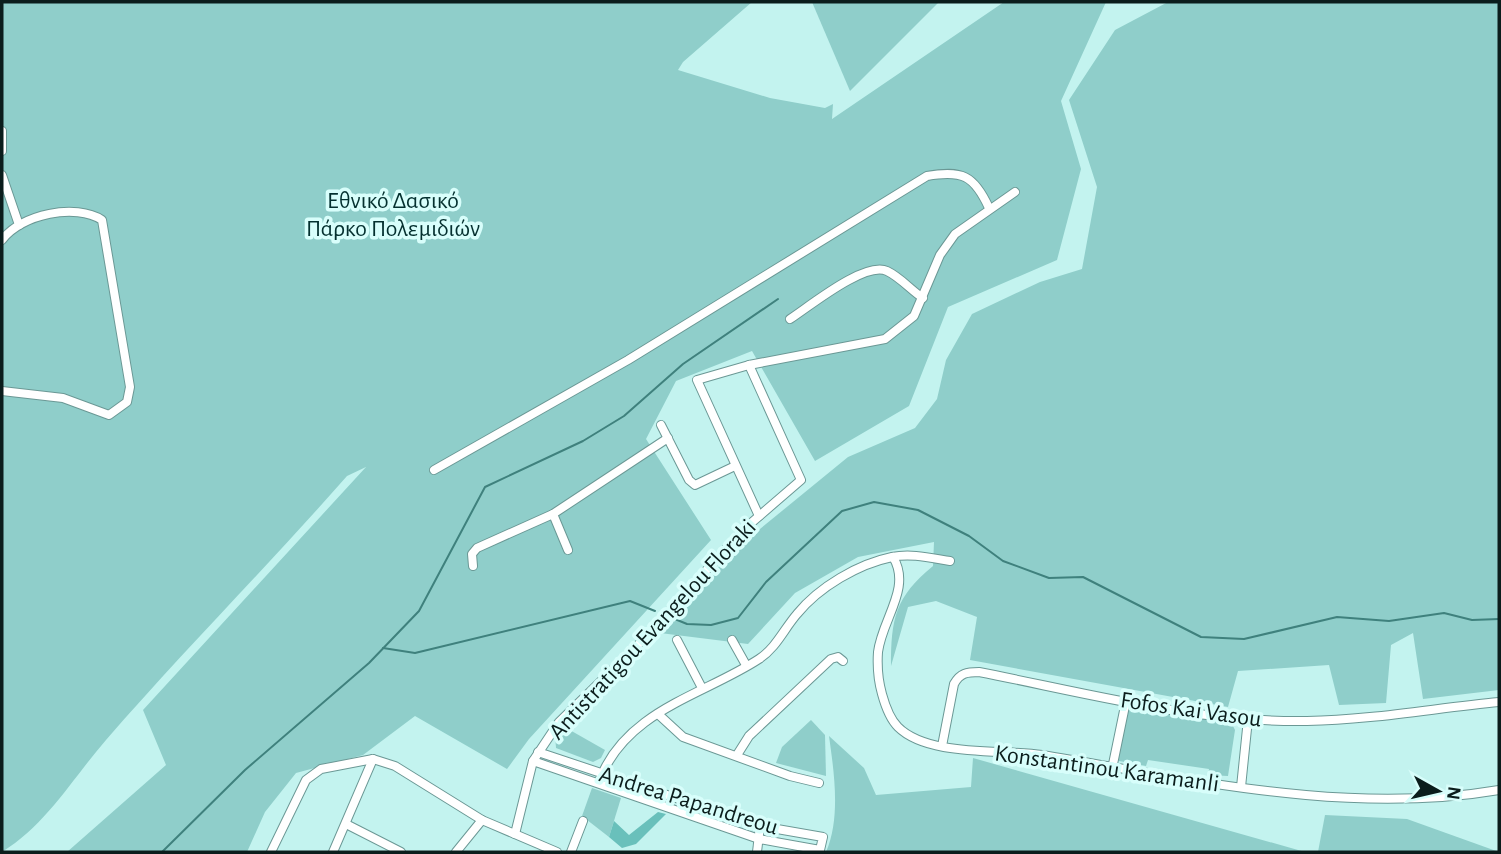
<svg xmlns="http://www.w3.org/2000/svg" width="1501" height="854" font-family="'Alegreya Sans',sans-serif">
	<rect width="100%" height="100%" fill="#c3f3ef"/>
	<g fill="#8fceca">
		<path d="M2 2H752L683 62 678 70 770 98 825 108 833 104 832 119 1004 2H1106L1061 101 1081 169 1057 260 948 307 909 406 815 461 752 351 676 381 646 439 711 540 529 739 507 769 415 716 363 755 296 773 265 812 247 852H67L166 765 143 710 366 467 347 476C268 566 184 650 106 740 72 779 47 824 2 852Z"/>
		<path d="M812 2H939L850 91Z"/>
		<path d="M1168 2H1499V690L1423 699 1413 633 1391 645 1386 703 1339 705 1329 665 1238 671 1228 707 970 660 977 617 936 601 908 607 891 666C891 619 895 597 933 566L934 542 858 557 795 593 748 644 660 633 733 551 848 457 915 428 937 399 946 360 972 314 1040 282 1082 269 1097 187 1069 100 1115 30Z"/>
		<path d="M1135 705 1178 715 1231 722 1235 730 1228 776 1208 775 1209 769 1148 760 1146 766 1119 761 1116 756 1127 707Z"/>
		<path d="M811 720 825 735 826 776 776 763 782 747Z"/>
		<path d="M561 725 605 750 601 758 593 762 556 748 555 734Z"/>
		<path d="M829 736 864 768 876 795 971 787 973 758 1305 852H826C841 818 834 772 829 736Z"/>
		<path d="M592 788 621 798 609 837 582 816Z"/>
		<path d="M1325 815 1407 819 1499 852H1318Z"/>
	</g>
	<path fill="#69c0bb" d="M658 812 666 814 636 844 622 848 609 837 614 821 629 835Z"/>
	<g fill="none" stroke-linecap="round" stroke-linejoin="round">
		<g stroke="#3f817d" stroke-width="2">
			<path d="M670 617 687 624 711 625 738 618 766 582 842 511 874 502 918 510 969 536 1003 561 1049 578 1083 577 1201 637 1244 639 1337 617 1389 621 1444 613 1472 620 1499 619"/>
			<path d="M383 648 415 653 630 601 655 611"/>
			<path d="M162 852 245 770 369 663 419 611 485 487 583 441 624 416 683 364 778 299"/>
		</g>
		<defs>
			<g id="minor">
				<path d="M2 131V151"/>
				<path d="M2 175 19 225"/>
				<path d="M2 240C21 214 76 203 102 220L130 387 127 402 109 415 63 398 2 391"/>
				<path d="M790 319C810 306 865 261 887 271 900 277 912 291 923 298"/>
				<path d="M661 425 689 480 695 485 735 466"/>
				<path d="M434 470 628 360 927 176C962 170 974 175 989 208"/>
				<path d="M553 514 568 550"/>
				<path d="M759 516 697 380 749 365 885 339 914 316 940 255 955 234 1015 192"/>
				<path d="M893 557C912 588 882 619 878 652 877 667 878 680 882 694 885 705 889 718 898 727 928 757 1002 749 1042 755 1191 779 1347 816 1499 790"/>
				<path d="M473 566 472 554 477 548 553 514 668 438"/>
				<path d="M677 640 702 688"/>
				<path d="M732 640 746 665"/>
				<path d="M658 714 683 737 790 776 819 783"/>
				<path d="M942 746 954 684C960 673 967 672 979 672 1086 693 1198 723 1307 721 1371 720 1436 708 1499 702"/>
				<path d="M737 755 749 736 831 659 838 657 843 661"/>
				<path d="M533 761 759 839 820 850 823 837 760 826 538 752"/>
				<path d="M1112 769 1126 701"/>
				<path d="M600 779C627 710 704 695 759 659 776 648 784 629 797 614 819 587 858 564 892 557 911 553 931 558 950 561"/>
				<path d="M1241 787 1248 719"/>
				<path d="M346 824 401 852"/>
				<path d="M515 834 533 761 559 722 644 639 743 530 801 480 749 365"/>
				<path d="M271 852 306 780 321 769 373 759 395 766 482 820 557 852"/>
				<path d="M333 852 373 759"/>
				<path d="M456 852 482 820"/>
				<path d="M571 852 583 821"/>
				<path d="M757 852 760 826"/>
			</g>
		</defs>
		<use href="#minor" stroke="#6b9895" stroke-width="10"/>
		<use href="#minor" stroke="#fff" stroke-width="8"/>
	</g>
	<g text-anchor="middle" stroke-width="7" stroke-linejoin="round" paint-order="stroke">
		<g font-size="24" fill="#04302f" stroke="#d8fefb">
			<text x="393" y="208">Εθνικό Δασικό<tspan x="393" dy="28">Πάρκο Πολεμιδιών</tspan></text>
		</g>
		<g font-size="24" fill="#0b1d1c" stroke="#d8fefb">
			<text transform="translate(652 629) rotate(-47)" y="8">Antistratigou Evangelou Floraki</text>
			<text transform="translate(1191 709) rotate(8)" y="8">Fofos Kai Vasou</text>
			<text transform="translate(1107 768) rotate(8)" y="8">Konstantinou Karamanli</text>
			<text transform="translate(689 800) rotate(17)" y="8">Andrea Papandreou</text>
		</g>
	</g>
	<rect width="1501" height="854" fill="none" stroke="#0b1d1c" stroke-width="7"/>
	<g transform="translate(1438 791) rotate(98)" stroke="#d8fefb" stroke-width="5" paint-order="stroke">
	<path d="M0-5L12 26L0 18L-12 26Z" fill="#0b1d1c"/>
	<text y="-10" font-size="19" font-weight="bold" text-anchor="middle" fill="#0b1d1c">N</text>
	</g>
</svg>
